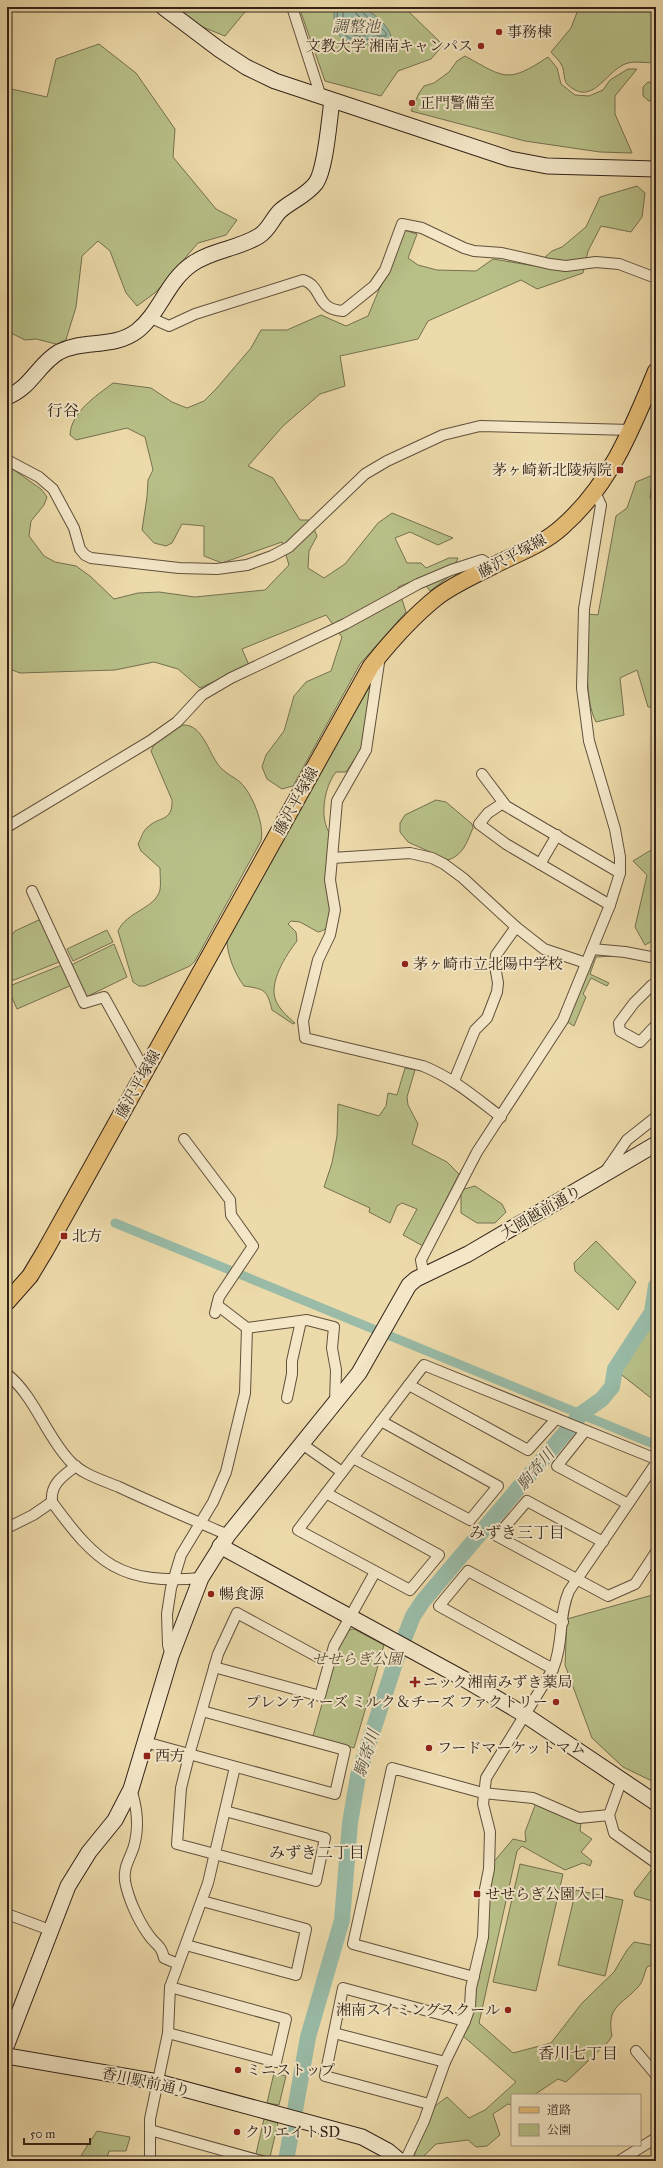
<svg xmlns="http://www.w3.org/2000/svg" width="663" height="2168" font-family="'IM FELL Great Primer','Noto Serif JP',serif">
	<rect width="100%" height="100%" fill="#eddaaa"/>
	<filter id="stains"><feTurbulence type="fractalNoise" baseFrequency=".005" numOctaves="4"/><feColorMatrix values="0 0 0 0 .2 0 0 0 0 .09 0 0 0 0 .02 0 0 0 .5 -.17"/></filter>
	<radialGradient id="worn" r=".72"><stop offset=".6" stop-color="#630" stop-opacity="0"/><stop offset="1" stop-color="#630" stop-opacity=".3"/></radialGradient>
	<g fill="#b8c088" stroke="#757150">
		<path d="M170 7H249L225 36 200 26Z"/>
		<path d="M299 7H404L443 45 431 59 398 71 381 96 325 81Z"/>
		<path d="M579 7H593L607 11 614 7H656V63C648 63 636 61 628 63 606 69 593 109 567 84 563 79 565 70 561 64 559 60 554 56 551 52L571 28Z"/>
		<path d="M99 44 136 73 175 129 173 157 216 209 237 220 226 235 198 243 156 292 137 306 126 293 110 251 98 241 82 256 76 307 64 346 36 339 25 340 7 331V88L47 97 56 59Z"/>
		<path d="M465 56C505 78 507 84 548 57L557 68 561 84 575 95 589 96 603 90 610 80 628 69H637L615 96V114L632 153 600 152 525 141 411 111 419 93 424 86 434 83 449 72 457 61Z"/>
		<path d="M648 82 656 83V100L649 101 643 96V87Z"/>
		<path d="M637 186 645 193 642 217 631 232 601 226 588 251 583 273 537 289 521 280 428 321 418 339 340 356 345 386 320 394 283 426 248 466 273 478 300 520H310L317 536 309 551 308 568 324 578 345 564 378 523 392 513 453 538 438 545 410 532 395 538 407 563H421L426 568 449 558H458L450 576 430 591 420 578 398 587 406 612 360 664 293 786 282 789 267 779 262 767 266 755 284 731 294 696 306 682 331 671 342 637 326 615 242 649 249 665 200 688 178 669 154 662 115 670 20 673 7 668V465L41 489 47 497 44 505 31 521 29 536 44 556 55 562 76 566 90 576 114 599 138 593 159 592 195 597 265 590 289 565 282 542 222 563 204 556V526L182 524 172 543 166 546 154 543 142 530 147 497 148 480 153 470 145 437 127 428 76 440 70 435C71 412 96 396 113 383L151 388 172 402 187 408 204 401 216 389 251 348 261 330H287L321 315 346 326 368 316 404 230 417 234 408 258 418 265 437 270 476 271 493 259 535 266 552 251 562 247 586 227 600 197Z"/>
		<path d="M653 475 650 498 656 504V707H648L637 670 620 678 624 715 596 722C583 698 588 643 588 614L598 615 616 516 627 508 636 482Z"/>
		<path d="M371 683 365 743 346 772H336C324 787 319 818 330 834L331 915C328 925 328 930 318 932L300 922 291 921 288 924 296 932 297 941C286 955 268 983 276 1001 280 1010 288 1017 295 1023L293 1024 272 1010C267 990 265 989 244 986 235 974 227 955 227 940L367 686Z"/>
		<path d="M183 725C204 724 209 757 222 769 227 774 234 777 240 782 252 793 265 825 261 841L195 961 190 966 145 986H139L133 982 118 931C127 911 155 909 160 890 161 884 160 875 160 868L141 851 138 844C141 839 143 830 148 827 159 816 173 822 172 800L151 751C156 738 171 732 183 725Z"/>
		<path d="M436 800 446 802 472 824 473 828C467 841 464 855 448 860L408 842 400 832V823L405 815Z"/>
		<path d="M656 847V939L645 945 635 927 647 875 633 861Z"/>
		<path d="M41 919 59 962 14 980H7V941L15 931Z"/>
		<path d="M107 930 113 942 73 961 67 949Z"/>
		<path d="M114 944 127 977 84 998 69 966Z"/>
		<path d="M595 953 617 956 596 957 590 974 609 983 607 986 591 978 583 994 586 997 574 1026 566 1021Z"/>
		<path d="M62 965 72 985 17 1009 7 987Z"/>
		<path d="M405 1068 415 1070 407 1097 408 1105 418 1124 412 1144 447 1162 459 1174 423 1246 403 1235 417 1209 402 1203 397 1206 390 1223 369 1212 370 1208 324 1187 332 1163 337 1136 338 1104 379 1116 386 1106 388 1093 397 1095Z"/>
		<path d="M475 1186 502 1204 506 1212 495 1223H477L461 1213V1190Z"/>
		<path d="M596 1241 636 1282 618 1310 575 1271 574 1263Z"/>
		<path d="M652 1319 656 1322V1402L618 1372Z"/>
		<path d="M656 1594V1783L623 1767 592 1738 565 1665 567 1619Z"/>
		<path d="M354 1629 384 1645 354 1748 313 1736 337 1651 349 1630Z"/>
		<path d="M536 1803 581 1823 580 1831 592 1839 581 1852 592 1861 590 1866 583 1863 565 1870 522 1846 517 1851 479 2023 513 2053 551 2043 582 2003 614 1972 627 1950 634 1942 656 1946V1963L647 1967C644 1973 643 1983 638 1987 622 2005 606 2006 612 2036L608 2042 566 2082 558 2079 534 2095H512V2105L508 2104 493 2114 500 2135 487 2146 476 2147 468 2140 436 2144 419 2161H414L412 2160 435 2106 447 2097 469 2118 485 2110 516 2082 463 2036 468 2028 473 2006 475 1987 488 1938 489 1885 492 1864 513 1839 526 1842 525 1832Z"/>
		<path d="M520 1864 563 1874 536 1991 493 1982Z"/>
		<path d="M655 1865 656 1866V1902L635 1896 634 1892Z"/>
		<path d="M576 1890 623 1900 605 1976 558 1965Z"/>
		<path d="M274 2073 286 2076 279 2105 267 2103Z"/>
		<path d="M264 2119 278 2123 270 2157 256 2154Z"/>
		<path d="M97 2131 130 2137 126 2151H109L106 2161H80L82 2154Z"/>
	</g>
	<path fill="#99bba7" stroke="#707e6e" d="M334 7C342 7 353 5 360 7 371 10 391 27 391 38L385 41 377 39 362 46C335 41 334 30 334 7Z"/>
	<g fill="none" stroke-linecap="round" stroke-linejoin="round">
		<g stroke="#666e60" stroke-width="1">
			<path d="M338 7C338 12 336 18 337 23 340 35 351 40 362 42L376 36H386V33C380 26 359 12 359 7"/>
			<path d="M343 7C343 23 342 34 362 37L375 30V27L357 15 354 7"/>
			<path d="M349 18 363 27V30C357 32 351 27 348 21Z"/>
		</g>
		<path stroke="#99bba7" stroke-width="9" d="M115 1223 656 1445"/>
		<path stroke="#99bba7" stroke-width="16" d="M286 2161 308 2037 342 1920 350 1823 358 1776 398 1654 413 1616 423 1601 581 1414 602 1399 612 1387 615 1369 652 1312 656 1286"/>
		<defs>
			<g id="street">
				<path d="M292 7 321 97"/>
				<path d="M151 318 169 326 195 314 303 280C324 287 314 309 343 311L374 286 385 270 402 224 422 228 464 248 474 251 502 253 550 264 566 266 596 262 619 264 656 278"/>
				<path d="M7 460 39 477 53 489 74 528 80 549 85 555 91 558 179 568 217 569 247 565 272 556 289 547 365 474 387 461 443 435 480 426 631 430"/>
				<path d="M482 774 506 806 620 873"/>
				<path d="M503 803 488 813 479 824 506 844 610 905"/>
				<path d="M7 827 150 741 177 722 202 695 231 678 345 624 418 584 451 570 482 560 491 566"/>
				<path d="M332 858 337 801 366 750 380 656"/>
				<path d="M540 864 557 835"/>
				<path d="M32 891 84 1003 104 997 145 1071"/>
				<path d="M592 949 625 952 656 958"/>
				<path d="M656 985H652L634 1003 619 1023 620 1031 640 1042 656 1025"/>
				<path d="M454 1081 475 1030 487 1018 497 992 498 983 495 966 496 955 516 927"/>
				<path d="M501 1117C476 1098 453 1078 423 1066L305 1038 303 1021 318 960 330 935 335 910 330 880 332 858 410 853 432 858 444 864 463 878 516 927 544 949 586 963"/>
				<path d="M184 1139 230 1200 231 1215 253 1246 219 1297 215 1313"/>
				<path d="M605 1172 627 1140 656 1117"/>
				<path d="M424 1276 421 1260 477 1152 563 1020 610 905 620 873V857L615 829 589 741 582 688 584 609 601 505 595 492"/>
				<path d="M217 1305 247 1328 307 1320 334 1327 332 1348 336 1370 335 1403"/>
				<path d="M7 1374C35 1397 45 1434 69 1460 81 1474 102 1480 119 1487 155 1504 191 1519 228 1535"/>
				<path d="M409 1385 528 1450 556 1419"/>
				<path d="M287 1398 292 1374V1361L301 1321"/>
				<path d="M585 1431 557 1466 628 1504"/>
				<path d="M302 1444 342 1472"/>
				<path d="M353 1458 470 1520 498 1486 381 1421"/>
				<path d="M76 1466C63 1476 50 1484 52 1502 97 1564 121 1585 201 1578"/>
				<path d="M326 1493 439 1555 410 1590 298 1530 424 1365 656 1459"/>
				<path d="M7 1528 33 1515 52 1502"/>
				<path d="M603 1542 527 1501 497 1536 608 1596 635 1584 656 1552"/>
				<path d="M171 1656 168 1645 167 1614 171 1588 181 1555 213 1502 226 1472 245 1393 247 1328"/>
				<path d="M214 1667 320 1696 334 1646 375 1572"/>
				<path d="M553 1669 439 1606 468 1571 563 1622"/>
				<path d="M145 1742 335 1794 345 1750 202 1711"/>
				<path d="M622 1779 609 1815 614 1833 656 1863"/>
				<path d="M131 1789C137 1807 139 1828 134 1846 130 1859 123 1867 125 1881 128 1898 138 1920 148 1934 155 1945 161 1944 164 1958L178 1964"/>
				<path d="M225 1811 325 1838 316 1881 177 1844 181 1788 191 1748 218 1654 237 1613 329 1663"/>
				<path d="M7 1914 50 1930"/>
				<path d="M186 1945 296 1975 306 1929 202 1901"/>
				<path d="M474 1977 353 1944 392 1768 483 1793 533 1798 579 1818 609 1815"/>
				<path d="M168 2033 276 2062 286 2019 170 1987"/>
				<path d="M334 2033 445 2062"/>
				<path d="M636 2051 656 2075"/>
				<path d="M429 2104 325 2076 343 1988 465 2021"/>
				<path d="M150 2130 261 2161"/>
				<path d="M150 2161V2119L168 2033 170 1987 208 1883 235 1767"/>
				<path d="M405 2161 424 2121 445 2062 465 2021 470 2007 471 1988 483 1937 485 1889 489 1869 490 1832 483 1804 486 1778 553 1669C564 1643 558 1616 569 1591L656 1463"/>
				<path d="M619 2161 656 2138"/>
			</g>
			<g id="secondary">
				<path d="M163 7 220 50 246 67 275 81 510 159 547 166 656 169"/>
				<path d="M7 397C32 387 38 364 59 352 84 339 113 349 137 331 160 313 167 281 192 264 212 250 238 249 259 236 269 230 272 219 280 211 291 201 306 196 316 183 326 168 329 120 332 101"/>
				<path d="M220 1546 464 1679 525 1715 656 1803"/>
				<path d="M7 2044 68 1886 89 1852 115 1820 131 1789 171 1656 201 1578 228 1535 359 1373 409 1285 416 1279 468 1254 656 1144"/>
				<path d="M7 2056 158 2082 362 2137 388 2151 400 2161"/>
			</g>
			<path id="primary" d="M7 1302 30 1276 45 1251 371 666C391 641 411 618 436 598 451 586 473 576 491 567 515 554 541 546 562 527 610 485 632 429 656 371"/>
		</defs>
		<use href="#street" stroke="#61503c" stroke-width="12"/>
		<use href="#secondary" stroke="#322218" stroke-width="17"/>
		<use href="#primary" stroke="#322218" stroke-width="18"/>
		<use href="#street" stroke="#f3e7c8" stroke-width="10"/>
		<use href="#secondary" stroke="#f3e7c8" stroke-width="15"/>
		<use href="#primary" stroke="#e6bd75" stroke-width="16"/>
	</g>
	<g fill="#8f2418" stroke="#f3e7c8" stroke-width="1.5">
		<circle cx="499" cy="32" r="4"/>
		<circle cx="481" cy="46" r="4"/>
		<circle cx="412" cy="103" r="4"/>
		<rect x="616" y="466" width="8" height="8" rx="2"/>
		<circle cx="405" cy="964" r="4"/>
		<rect x="60" y="1232" width="8" height="8" rx="2"/>
		<circle cx="211" cy="1594" r="4"/>
		<path d="M413 1676h4v4h4v4h-4v4h-4v-4h-4v-4h4z"/>
		<circle cx="556" cy="1702" r="4"/>
		<circle cx="429" cy="1748" r="4"/>
		<rect x="143" y="1752" width="8" height="8" rx="2"/>
		<rect x="473" y="1890" width="8" height="8" rx="2"/>
		<circle cx="508" cy="2010" r="4"/>
		<circle cx="238" cy="2070" r="4"/>
		<circle cx="237" cy="2132" r="4"/>
	</g>
	<g text-anchor="middle" stroke-width="4" stroke-linejoin="round" paint-order="stroke">
		<g font-size="15" fill="#322218" stroke="#f3e7c8" text-anchor="start">
			<text x="507" y="37">事務棟</text>
			<text x="473" y="51" text-anchor="end">文教大学 湘南キャンパス</text>
			<text x="420" y="108">正門警備室</text>
			<text x="612" y="475" text-anchor="end">茅ヶ崎新北陵病院</text>
			<text x="413" y="969">茅ヶ崎市立北陽中学校</text>
			<text x="72" y="1241">北方</text>
			<text x="219" y="1599">暢食源</text>
			<text x="423" y="1687">ニック湘南みずき薬局</text>
			<text x="548" y="1707" text-anchor="end">プレンティーズ ミルク＆チーズ ファクトリー</text>
			<text x="437" y="1753">フードマーケットマム</text>
			<text x="155" y="1761">西方</text>
			<text x="485" y="1899">せせらぎ公園入口</text>
			<text x="500" y="2015" text-anchor="end">湘南スイミングスクール</text>
			<text x="246" y="2075">ミニストップ</text>
			<text x="245" y="2137">クリエイトSD</text>
		</g>
		<g font-size="15" fill="#322218" stroke="#f3e7c8">
			<text transform="translate(512 556) rotate(-28)" y="5">藤沢平塚線</text>
			<text transform="translate(296 801) rotate(-61)" y="5">藤沢平塚線</text>
			<text transform="translate(138 1084) rotate(-61)" y="5">藤沢平塚線</text>
			<text transform="translate(541 1212) rotate(-30)" y="5">大岡越前通り</text>
			<text transform="translate(146 2082) rotate(12)" y="5">香川駅前通り</text>
		</g>
		<g font-size="15" font-style="italic" fill="#544a34" stroke="#f3e7c8">
			<text x="357" y="1664">せせらぎ公園</text>
		</g>
		<g font-size="16" font-style="italic" fill="#515043" stroke="#f3e7c8">
			<text x="356" y="32">調整池</text>
			<text transform="translate(535 1469) rotate(-50)" y="6">駒寄川</text>
			<text transform="translate(366 1753) rotate(-72)" y="6">駒寄川</text>
		</g>
		<g font-size="16" fill="#322218" stroke="#f3e7c8">
			<text x="63" y="416">行谷</text>
			<text x="517" y="1538">みずき三丁目</text>
			<text x="317" y="1858">みずき二丁目</text>
			<text x="578" y="2059">香川七丁目</text>
		</g>
	</g>
	<rect width="663" height="2168" fill="none" stroke="#eddaaa" stroke-width="24"/>
	<rect x="8" y="8" width="647" height="2152" fill="none" stroke="#322218" stroke-width="2"/>
	<rect x="12" y="12" width="639" height="2144" fill="none" stroke="#322218"/>
	<rect x="511" y="2094" width="130" height="52" fill="#f3e7c8" stroke="#a69882"/>
	<rect x="519" y="2107" width="20" height="6" fill="#e6bd75" stroke="#a69882"/>
	<text x="547" y="2114" font-size="12" fill="#322218">道路</text>
	<rect x="519" y="2124" width="20" height="12" fill="#b8c088" stroke="#a69882"/>
	<text x="547" y="2134" font-size="12" fill="#322218">公園</text>
	<path d="M24 2138v6h66v-6" fill="none" stroke="#322218" stroke-width="2"/>
	<text x="30" y="2138" font-size="12" fill="#322218" stroke="#f3e7c8" stroke-width="3" paint-order="stroke">50 m</text>
	<rect width="100%" height="100%" filter="url(#stains)"/>
	<rect width="100%" height="100%" fill="url(#worn)"/>
</svg>
